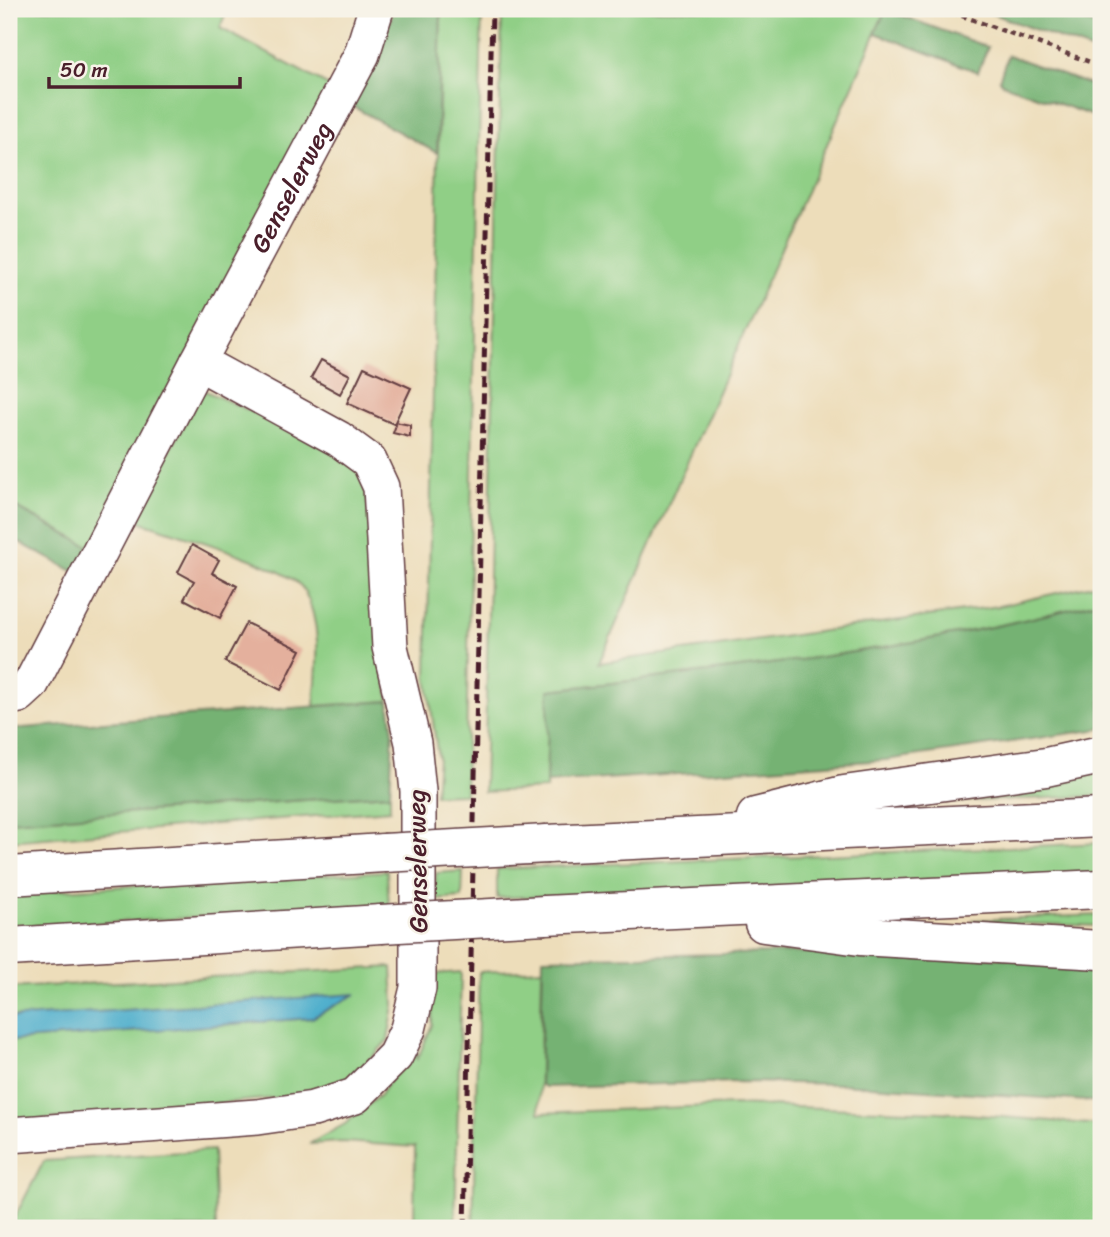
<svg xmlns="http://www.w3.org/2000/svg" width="1110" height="1237" font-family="Sriracha,sans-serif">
	<rect width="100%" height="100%" fill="#f7f3e8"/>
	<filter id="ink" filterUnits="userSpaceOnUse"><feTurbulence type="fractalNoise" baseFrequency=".0143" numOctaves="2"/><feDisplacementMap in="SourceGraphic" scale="14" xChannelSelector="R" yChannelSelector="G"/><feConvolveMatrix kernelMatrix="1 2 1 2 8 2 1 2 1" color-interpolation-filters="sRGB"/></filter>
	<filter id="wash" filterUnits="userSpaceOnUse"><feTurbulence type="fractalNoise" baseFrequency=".00686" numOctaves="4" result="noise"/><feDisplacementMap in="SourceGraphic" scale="28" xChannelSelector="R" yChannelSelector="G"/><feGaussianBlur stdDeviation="1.57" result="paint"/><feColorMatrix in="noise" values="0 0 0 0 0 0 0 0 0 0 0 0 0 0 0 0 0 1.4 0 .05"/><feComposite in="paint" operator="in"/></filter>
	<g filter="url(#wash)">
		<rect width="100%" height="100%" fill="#edddba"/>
		<g fill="#90cf86" stroke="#6d7758" stroke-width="2">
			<path d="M9 9H227L220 28 331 87 92 548 9 504Z"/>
			<path d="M441 9H482L465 794 435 795 438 758 427 678Z"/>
			<path d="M502 9 886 10 599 663 999 606 1101 583V601C922 650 735 670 550 690L546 789 484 792Z"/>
			<path d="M203 390 334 448 364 472 389 701 314 706C317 668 323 626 304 590 291 566 163 529 132 519Z"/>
			<path d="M1101 766V796L922 803Z"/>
			<path d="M390 794V810L9 841V821Z"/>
			<path d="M1101 843V875L497 898V869Z"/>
			<path d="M387 871 389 907 9 928V893Z"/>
			<path d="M463 871 462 898 434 900 436 873Z"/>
			<path d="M1101 915V926L973 922V920Z"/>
			<path d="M392 967 394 1005 388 1040 347 1084 319 1094 9 1123V1041L312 1018 353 995 9 1018V988Z"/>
			<path d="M542 969 539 1113 734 1105 940 1112 1101 1125V1228H473L479 972Z"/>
			<path d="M461 972 455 1228H414L415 1147 343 1142 309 1144 345 1124 380 1095 416 1039 417 1060 432 1025 433 974Z"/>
			<path d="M213 1150 216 1228H9L44 1161Z"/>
		</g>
		<g fill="#74b273" stroke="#5f684f" stroke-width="2">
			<path d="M394 9H441L437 153 350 105 384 38Z"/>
			<path d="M980 9H1052L1101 27V54Z"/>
			<path d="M886 10 988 47 978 72 875 33Z"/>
			<path d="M1008 55 1101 89V119L1003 84 999 80Z"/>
			<path d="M9 504 92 548 78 574 9 537Z"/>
			<path d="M1101 601V729L886 760 546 783 549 690C735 670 921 649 1101 601Z"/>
			<path d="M389 701 393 732 390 794 9 821V729Z"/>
			<path d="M819 952 1101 961V1102L841 1084 740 1082 545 1087 540 1084 543 958Z"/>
		</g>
		<path fill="#4daecc" stroke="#4c667c" stroke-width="2" d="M356 994 312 1018 9 1041V1018Z"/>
		<g id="blocks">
			<g fill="#e4b09d">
				<path d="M321 360 350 375 340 394 311 378Z"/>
				<path d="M364 367 411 388 395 422 410 425V437L393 433 396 425 347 403Z"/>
				<path d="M192 545 219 560 212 573 237 586 220 618 184 599 194 581 178 572Z"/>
				<path d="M246 623 301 650 281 690 225 662Z"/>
			</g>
		</g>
	</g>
	<g filter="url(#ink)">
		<use href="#blocks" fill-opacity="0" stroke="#623c40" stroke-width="2"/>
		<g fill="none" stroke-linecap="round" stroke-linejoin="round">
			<defs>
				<g id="minor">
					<path d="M9 697 19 695 31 684 198 362"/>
					<path id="s1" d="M9 1135 257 1117 313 1109 355 1096 395 1056 408 1029 418 988V791L413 743 390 647 381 487 369 461 339 439 198 362 362 54 376 9"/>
				</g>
				<g id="highway">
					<path d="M756 817 844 795 1046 767 1101 755"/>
					<path d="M547 844 1101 818"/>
					<path d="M9 876 384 853"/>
					<path d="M545 915 1101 889"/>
					<path d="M764 923 860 936 1101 950"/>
					<path d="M9 947 381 924"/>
				</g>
			</defs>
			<use href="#minor" stroke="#623c40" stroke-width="38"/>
			<use href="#highway" stroke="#623c40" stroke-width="41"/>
			<path stroke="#623c40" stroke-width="4.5" stroke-dasharray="5 5" stroke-linecap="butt" d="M943 9 1101 66"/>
			<use href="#minor" stroke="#fff" stroke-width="35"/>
			<use href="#highway" stroke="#fff" stroke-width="38"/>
			<path stroke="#4a1f2b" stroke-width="5" stroke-dasharray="10 5" stroke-linecap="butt" d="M465 1228 492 9"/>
			<defs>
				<g id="highway-bridge">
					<path d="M384 853 547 844"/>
					<path d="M381 924 545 915"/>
				</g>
			</defs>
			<use href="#highway-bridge" stroke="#623c40" stroke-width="41" stroke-linecap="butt"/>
			<use href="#highway-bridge" stroke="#fff" stroke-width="38"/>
		</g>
	</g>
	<g text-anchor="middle" stroke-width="5" stroke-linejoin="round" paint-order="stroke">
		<g font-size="26" fill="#4a1f2b" stroke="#f7f3e8">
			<text dy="9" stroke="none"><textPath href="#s1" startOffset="1407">Genselerweg</textPath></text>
			<text transform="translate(417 861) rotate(-91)" y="9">Genselerweg</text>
		</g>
	</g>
	<rect width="1110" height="1237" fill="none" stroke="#f7f3e8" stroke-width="35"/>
	<path d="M49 77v10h191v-10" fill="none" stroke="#4a1f2b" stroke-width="3.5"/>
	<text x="60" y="77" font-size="21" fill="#4a1f2b" stroke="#f7f3e8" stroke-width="5" paint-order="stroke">50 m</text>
</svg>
